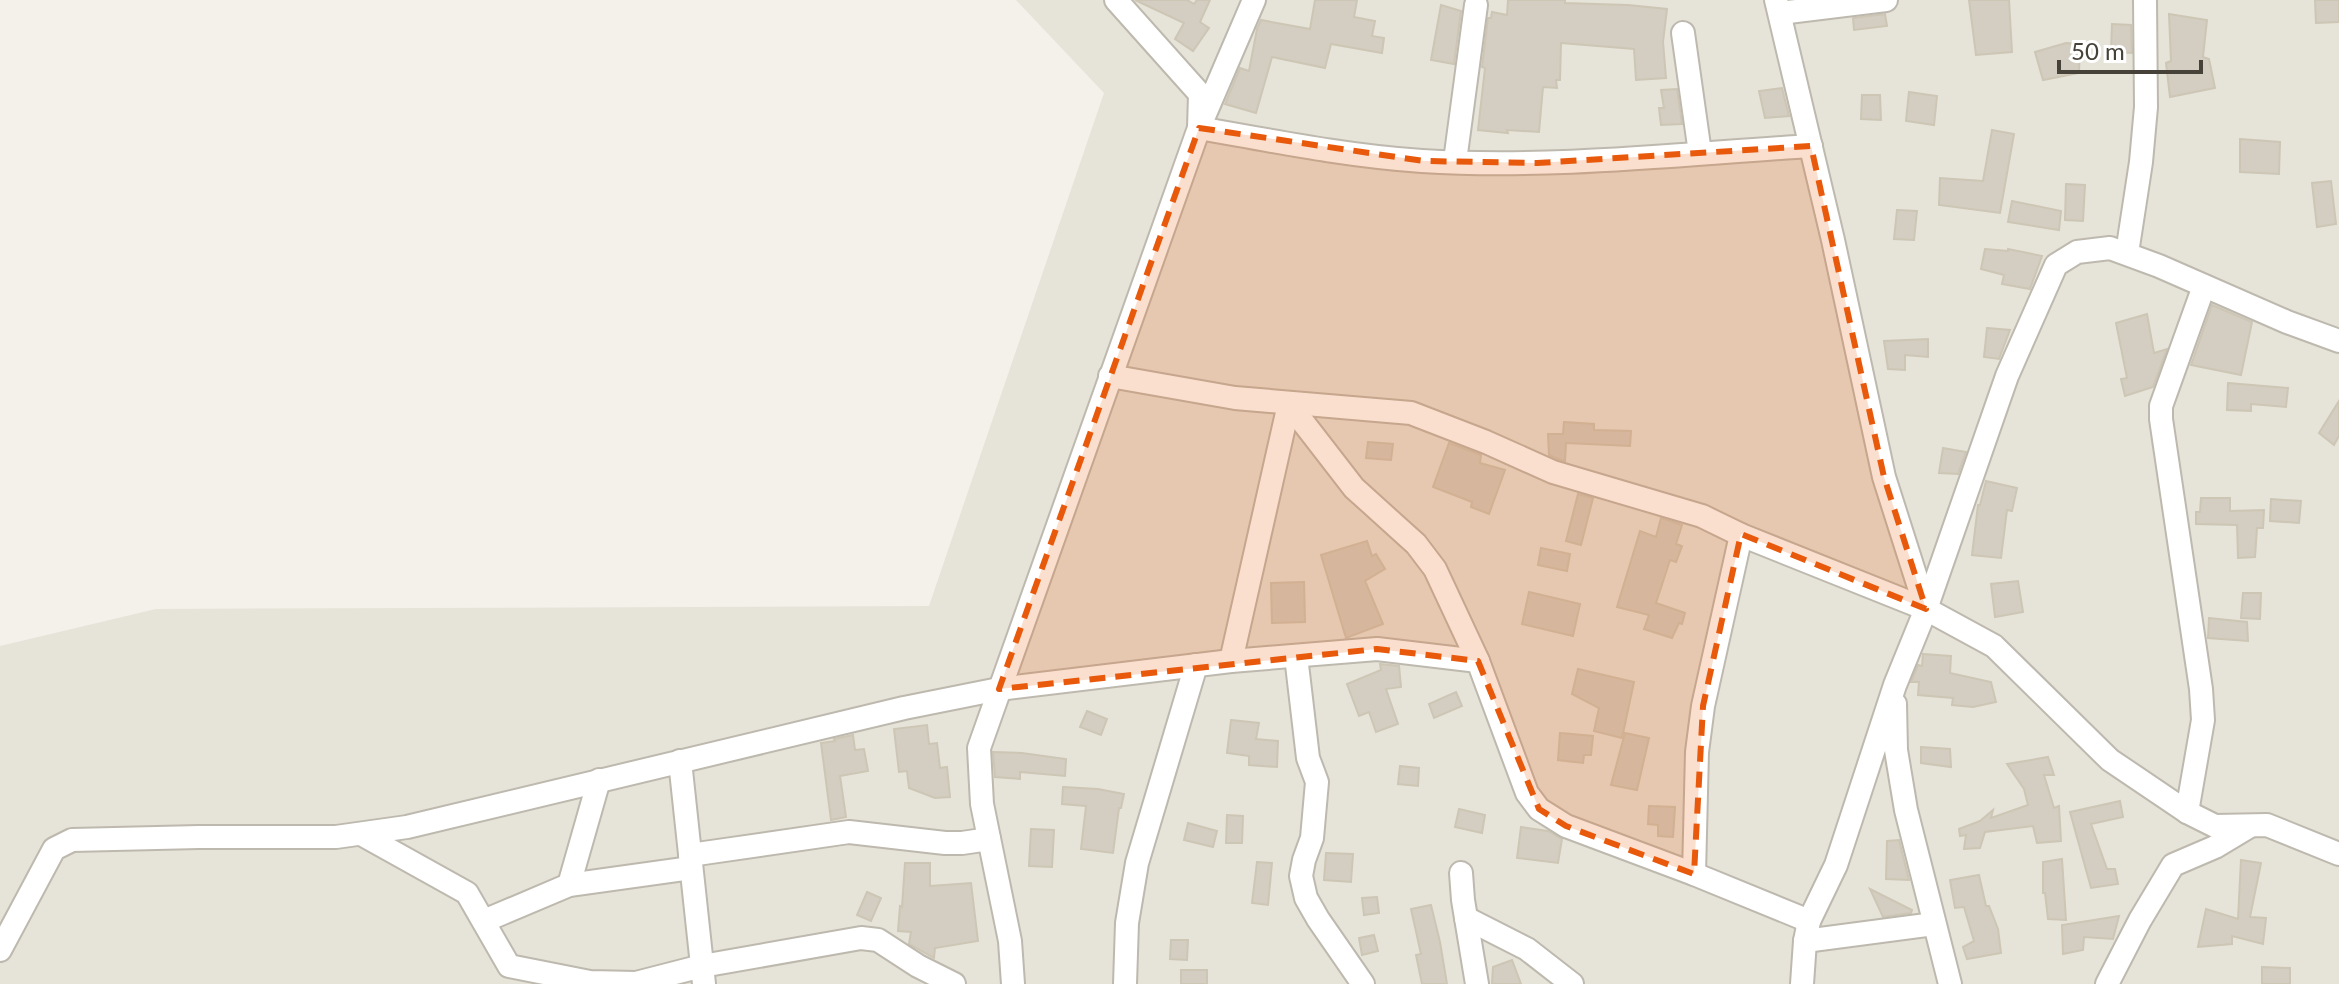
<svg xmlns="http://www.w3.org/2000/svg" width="2339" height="984" font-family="Lato,sans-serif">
	<rect width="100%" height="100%" fill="#f3f1ea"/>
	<path fill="#e6e3d9" d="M1016 0H2339V984H0V646L156 609 929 606 1104 93Z"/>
	<g fill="#d3cec1" stroke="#cdc6b5" stroke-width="2">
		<path d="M1135 0H1187L1194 4 1197 0H1210L1200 22 1209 28 1193 51 1175 39 1184 23Z"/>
		<path d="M1315 0H1357L1354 17 1375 21 1372 36 1384 38 1382 53 1331 44 1325 68 1272 57 1256 113 1225 104 1240 68 1249 71 1257 29 1261 20 1310 29Z"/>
		<path d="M1508 0H1565V3L1628 5 1667 9 1663 42 1666 78 1636 80 1634 49 1561 43 1560 80H1556L1557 88 1543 87 1539 132 1507 130 1508 133 1478 130 1485 68 1482 67 1488 18H1491L1492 12 1507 15Z"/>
		<path d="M1969 0H2009L2012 52 1976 55Z"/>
		<path d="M2315 0H2339V22L2316 23Z"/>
		<path d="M1441 5 1461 11 1454 64 1431 60Z"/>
		<path d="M1885 14 1887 26 1854 30 1853 18Z"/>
		<path d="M2169 14 2207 20 2203 57 2209 59 2215 88 2170 97 2166 63 2171 61Z"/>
		<path d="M2112 24 2131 25 2132 53 2111 52Z"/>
		<path d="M2066 43 2080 44 2079 73 2043 80 2035 52Z"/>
		<path d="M1782 88 1789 116 1765 118 1759 91Z"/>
		<path d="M1677 89 1682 124 1661 125 1659 108H1664L1661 90Z"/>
		<path d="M1909 92 1937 96 1934 125 1906 121Z"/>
		<path d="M1862 95H1880L1881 120 1861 119Z"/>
		<path d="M1992 130 2014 134 2000 213 1939 205 1940 178 1983 181Z"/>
		<path d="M2240 139 2280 142 2279 174 2240 172Z"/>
		<path d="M2331 181 2336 224 2317 227 2312 183Z"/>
		<path d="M2066 184 2085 185 2083 221 2065 220Z"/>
		<path d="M2012 201 2061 211 2059 230 2008 222Z"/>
		<path d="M1897 210 1917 211 1914 240 1894 239Z"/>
		<path d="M1985 249 2008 251V249L2042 256 2030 289 2002 284 2004 275 1981 269Z"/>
		<path d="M2212 305 2252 322 2241 375 2191 365Z"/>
		<path d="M2147 314 2154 353 2167 349 2153 387 2125 396 2121 379 2127 378 2116 323Z"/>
		<path d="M1987 328 2010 330 1999 359 1984 357Z"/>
		<path d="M1928 339V357L1905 355V370L1888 369 1884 341Z"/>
		<path d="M2228 383 2288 388 2286 407 2251 404V411L2227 410Z"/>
		<path d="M2339 401V436L2334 445 2319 433Z"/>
		<path d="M1564 422 1594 424V430L1631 431 1630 446 1566 443 1565 461 1558 459 1549 455 1548 434H1563Z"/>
		<path d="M1368 442 1393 444 1391 460 1366 458Z"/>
		<path d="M1449 443 1481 455 1480 463 1505 470 1489 514 1471 507 1472 502 1433 487Z"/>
		<path d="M1943 448 1966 452 1958 474 1939 473Z"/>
		<path d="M1986 481 2017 488 2012 511 2007 510 2001 558 1972 555 1978 505H1980Z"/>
		<path d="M1578 494 1593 498 1581 545 1566 541Z"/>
		<path d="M2201 498H2230V511L2264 510 2263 528H2257L2255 557 2238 558 2237 525 2196 524V512H2200Z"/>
		<path d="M2271 499 2301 501 2299 523 2270 521Z"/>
		<path d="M1661 518 1682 525 1676 544 1682 546 1676 562 1670 560 1656 603 1685 613 1682 624 1679 623 1672 638 1644 629 1649 615 1617 607 1640 531 1656 537Z"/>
		<path d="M1367 541 1372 556 1376 554 1385 569 1365 581 1383 624 1346 638 1321 555Z"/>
		<path d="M1541 548 1570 554 1567 571 1538 565Z"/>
		<path d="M2018 581 2023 612 1995 617 1991 584Z"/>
		<path d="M1304 582 1305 622 1272 623 1271 583Z"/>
		<path d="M1529 592 1580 604 1573 636 1522 624Z"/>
		<path d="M2243 593H2261L2260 619 2241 618Z"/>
		<path d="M2209 618 2247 622 2248 641 2208 638Z"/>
		<path d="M1923 654 1951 656 1950 673 1991 682 1996 702 1973 707 1952 705 1953 698 1918 695 1919 682H1911L1918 665 1922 666Z"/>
		<path d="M1380 664 1399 666 1401 687 1386 689 1398 724 1376 732 1369 712 1359 716 1347 684 1381 670Z"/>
		<path d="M1578 669 1634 682 1622 738 1594 731 1599 708 1572 694Z"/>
		<path d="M1456 692 1462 706 1434 718 1429 704Z"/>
		<path d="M1087 711 1107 719 1101 735 1080 727Z"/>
		<path d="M1231 720 1259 723 1256 739 1278 741 1277 767 1249 765V756L1227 753Z"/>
		<path d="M927 725 929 744 937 743 940 768 947 767 950 797 935 798 909 788 907 771 899 772 894 729Z"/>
		<path d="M1560 733 1593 736 1591 755H1584L1583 763 1558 760Z"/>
		<path d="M1625 733 1649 738 1637 790 1611 785Z"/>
		<path d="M853 735 855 750 864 749 868 771 840 776 846 817 831 820 821 743 835 741 834 739Z"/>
		<path d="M1921 747 1950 749 1951 767 1921 763Z"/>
		<path d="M993 752 1022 753 1066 759 1065 776 1020 772V779L995 777Z"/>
		<path d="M2048 757 2054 775H2044L2054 808 2059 806 2061 841 2037 843 2033 826 1985 832 1980 848 1964 849 1966 835 1960 836 1959 829 1980 821 1993 810 1991 818 2028 805 2024 789 2007 764Z"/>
		<path d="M1400 766 1419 768 1418 786 1398 784Z"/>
		<path d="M1063 787 1098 789 1124 794 1121 808H1119L1113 853 1081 849 1086 806 1062 804Z"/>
		<path d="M2120 801 2123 817 2091 824 2107 869H2115L2118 884 2091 888 2070 812Z"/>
		<path d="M1649 806 1675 807 1673 837 1658 836V825L1648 824Z"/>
		<path d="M1459 809 1485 815 1482 833 1455 827Z"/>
		<path d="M1227 815 1243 816 1242 843H1226Z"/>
		<path d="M1188 823 1217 831 1213 847 1184 840Z"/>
		<path d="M1521 827 1548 831 1562 839 1558 863 1517 858Z"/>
		<path d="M1031 829 1054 830 1052 867 1029 866Z"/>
		<path d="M1899 840 1909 880 1886 879 1887 841Z"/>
		<path d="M1326 853 1353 854 1351 882 1324 880Z"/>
		<path d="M2062 859 2066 920 2048 919 2045 893H2043V862Z"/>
		<path d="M2241 860 2261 863 2250 917 2266 918 2263 944 2232 936V944L2198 947 2206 909 2238 919Z"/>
		<path d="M1257 862 1272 863 1268 905 1252 903Z"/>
		<path d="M905 863H930V886L971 883 978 941 935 948 934 958 909 944 911 932 898 931 900 906 902 907Z"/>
		<path d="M1979 875 1986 906H1989L1998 929 2001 953 1967 959 1963 947 1974 941 1964 907 1955 908 1950 880Z"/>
		<path d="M1870 889 1912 910 1911 913 1883 917Z"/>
		<path d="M867 892 881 898 871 921 857 915Z"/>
		<path d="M1377 897 1379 913 1364 915 1362 898Z"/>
		<path d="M1431 905 1440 942 1447 984H1422L1416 955 1421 954 1411 909Z"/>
		<path d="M2119 916 2113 939 2084 937 2083 950 2063 954 2062 925Z"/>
		<path d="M1374 935 1378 951 1362 955 1359 938Z"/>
		<path d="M1171 940H1188L1187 960 1170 959Z"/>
		<path d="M1512 960 1521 984H1492L1493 967Z"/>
		<path d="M2262 967 2290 968V984H2262Z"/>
		<rect x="1181" y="970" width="26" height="14"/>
	</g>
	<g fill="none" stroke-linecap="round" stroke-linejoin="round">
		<defs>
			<g id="street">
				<path d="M1116 0 1200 94 1199 128C1273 141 1347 156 1422 161 1551 169 1682 154 1811 146"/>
				<path d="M1776 0 1833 240 1884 477 1926 609"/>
				<path d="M1780 13 1886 0"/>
				<path d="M1683 33 1700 153"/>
				<path d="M1455 161 1476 5"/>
				<path d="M2127 253 2141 162 2146 107 2145 0"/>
				<path d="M1110 376 1235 398 1411 413 1486 442 1553 472 1702 516 1741 535 1926 609 1994 646 2110 760 2187 812 2215 826 2267 825 2339 854"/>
				<path d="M1289 404 1354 488 1416 544 1435 569 1478 661"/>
				<path d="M1296 656 1308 758 1317 782 1312 838 1304 860 1301 876 1306 898 1318 919 1363 984"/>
				<path d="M1231 661 1289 404"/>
				<path d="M1895 704 1896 750 1906 810 1950 984"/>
				<path d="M680 761 704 984"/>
				<path d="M2187 812 2203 720 2201 689 2161 419V406L2204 286"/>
				<path d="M361 834 467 893 509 966 590 982 636 983 702 966 861 938 878 940 918 966 954 984"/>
				<path d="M690 855 849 832 945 843H962L989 839"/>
				<path d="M1461 873 1463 900 1477 984"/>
				<path d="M1694 874 1697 752 1703 706 1741 535"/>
				<path d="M569 885 599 780"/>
				<path d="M1466 918 1527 949 1572 984"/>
				<path d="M484 921 569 885 691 868"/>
				<path d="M1805 941 1934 924"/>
				<path d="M0 950 54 849 72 840 199 837H336L407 827 904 708 999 689 1231 661 1377 649 1478 661 1527 793 1539 809 1566 826 1694 874 1809 921"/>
				<path d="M1013 984 1010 941 982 804 979 748 1199 128 1254 0"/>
				<path d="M1125 984 1127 923 1137 863 1196 665"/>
				<path d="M1802 984 1805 941 1809 921 1836 865 1895 685 1926 609 2007 376 2056 265 2077 252 2110 248 2159 266 2287 322 2339 341"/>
				<path d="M2107 984 2140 920 2173 865 2215 847 2250 826"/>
			</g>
		</defs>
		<use href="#street" stroke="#beb9ae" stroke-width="26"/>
		<use href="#street" stroke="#fff" stroke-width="22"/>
	</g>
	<path fill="#e8590c" fill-opacity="0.2" stroke="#e8590c" stroke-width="6" stroke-dasharray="16 10" stroke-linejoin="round" d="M1199 128 1424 161 1537 163 1811 146 1884 477 1926 609 1741 534 1703 706 1694 874 1566 826 1539 809 1478 661 1377 649 999 689Z"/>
	<path d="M2059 60v12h142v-12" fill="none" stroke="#464239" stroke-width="4"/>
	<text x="2071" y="60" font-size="24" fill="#464239" stroke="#ffffff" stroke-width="6" paint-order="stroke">50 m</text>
</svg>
